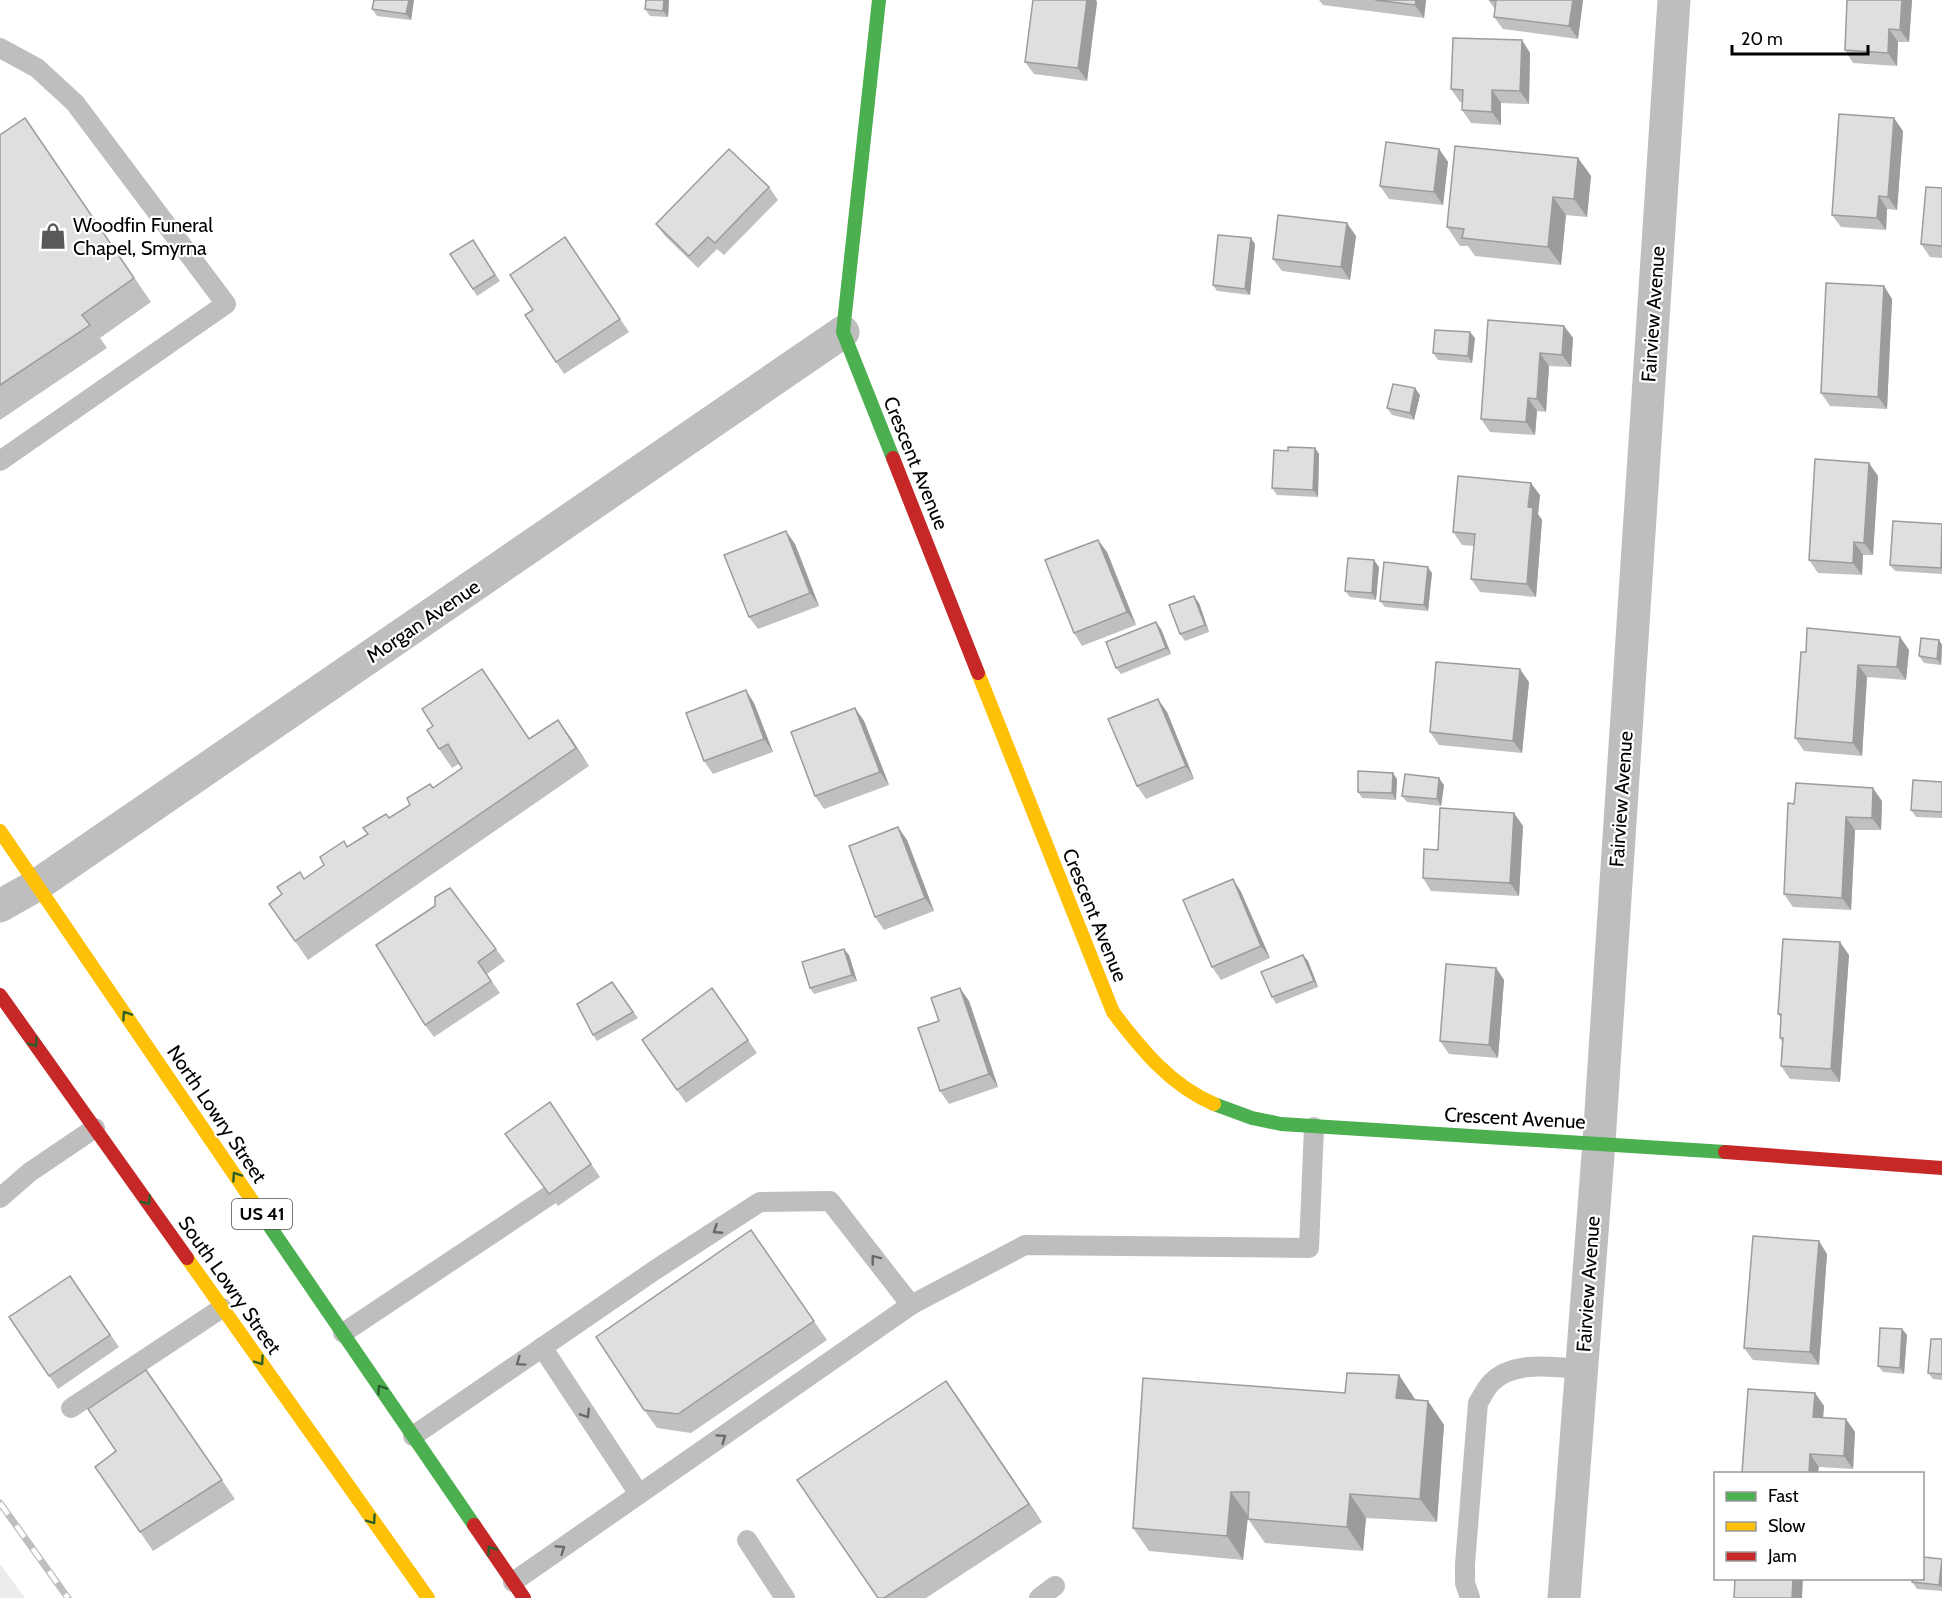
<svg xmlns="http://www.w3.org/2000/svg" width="1942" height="1598" font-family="Cabin,sans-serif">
	<rect width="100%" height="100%" fill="#fff"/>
	<path fill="#ececec" d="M0 1564 25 1598H0Z"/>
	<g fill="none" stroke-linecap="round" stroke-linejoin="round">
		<g stroke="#bebebe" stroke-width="20">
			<path d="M0 48 37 68 75 103 226 304 0 461"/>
			<path d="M0 1198 30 1172 95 1128"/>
			<path d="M343 1333 550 1195"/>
			<path d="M542 1347 639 1494"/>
			<path d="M71 1408 222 1308"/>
			<path d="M413 1436 655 1270 760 1202 830 1201 911 1305"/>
			<path d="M747 1540 785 1598"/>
			<path d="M513 1582 911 1305 1025 1245 1309 1248 1314 1127"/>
			<path d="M1039 1598 1055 1586"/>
			<path d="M1470 1598 1465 1583V1564L1478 1403C1482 1397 1486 1388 1491 1383 1512 1360 1554 1367 1581 1369"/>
		</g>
		<g stroke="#bebebe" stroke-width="33">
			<path d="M0 906 37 885 843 332"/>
			<path d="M1564 1598 1599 1142 1674 0"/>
		</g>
		<g stroke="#4caf50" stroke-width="14">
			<path d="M879 0 843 332 893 458"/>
			<path d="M1214 1104 1252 1118 1281 1124 1725 1152"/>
			<path d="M264 1218 474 1525"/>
		</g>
		<g stroke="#ffc107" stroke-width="14">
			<path d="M978 673 1113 1012C1141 1049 1170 1085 1214 1104"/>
			<path d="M0 831 264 1218"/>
			<path d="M187 1258 428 1598"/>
		</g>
		<g stroke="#c62828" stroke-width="14">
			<path d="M893 458 978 673"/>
			<path d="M0 995 187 1258"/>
			<path d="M1725 1152 1942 1168"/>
			<path d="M474 1525 524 1598"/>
		</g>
		<defs>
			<path id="rail" d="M0 1503 68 1598"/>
		</defs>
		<use href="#rail" stroke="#bebebe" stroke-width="7"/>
		<use href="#rail" stroke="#fff" stroke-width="4.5" stroke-dasharray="14" stroke-linecap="butt"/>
	</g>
	<g fill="#c0c0c0">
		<path d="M374 0H414L411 20 377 16 372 9Z"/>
		<path d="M646 0H669L668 17 650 16 645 9Z"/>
		<path d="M1319 0H1426L1424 18 1323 5Z"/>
		<path d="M1583 0 1578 39 1503 29 1494 17 1495 9 1489 1Z"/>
		<path d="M1847 0H1912L1909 42H1898L1897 66 1853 63 1845 50Z"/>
		<path d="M1097 2 1087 81 1034 74 1025 62Z"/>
		<path d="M1522 40 1530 53 1529 104 1501 103V125L1471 123 1462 110V102H1460L1451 89Z"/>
		<path d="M25 118 151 302 100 338 107 348 0 420V135Z"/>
		<path d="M1903 131 1897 210 1887 209 1886 230 1841 227 1832 215Z"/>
		<path d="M1439 149 1448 162 1443 205 1389 199 1380 186Z"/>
		<path d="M1578 158 1591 176 1587 217 1566 215 1561 265 1475 256 1468 246H1460L1447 227Z"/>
		<path d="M769 187 778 200 724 255 717 249 698 268 665 236 656 224Z"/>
		<path d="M1942 188V258L1930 257 1921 244Z"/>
		<path d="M1356 236 1350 280 1282 271 1273 259Z"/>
		<path d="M565 237 629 332 564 374 525 315 533 310Z"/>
		<path d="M473 240 500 281 477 296 450 254Z"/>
		<path d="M1255 244 1250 295 1217 291 1213 285Z"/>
		<path d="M1884 286 1892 299 1887 409 1830 406 1821 393Z"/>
		<path d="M1564 326 1573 338 1571 367 1549 366 1546 412 1537 411 1535 435 1490 432 1481 419Z"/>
		<path d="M1475 338 1472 363 1438 360 1433 353Z"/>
		<path d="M1420 395 1414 420 1392 415 1387 408Z"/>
		<path d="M1315 448 1319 454 1318 497 1277 495 1272 488 1288 451Z"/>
		<path d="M1878 476 1873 555H1863L1862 575 1818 573 1809 560Z"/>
		<path d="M1540 495 1538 514 1542 520 1536 597 1480 592 1471 579 1474 546 1462 545 1453 532Z"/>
		<path d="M1942 524V574L1895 571 1890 565Z"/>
		<path d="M795 544 819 606 758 629 749 617Z"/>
		<path d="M1107 552 1136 625 1082 646 1074 633Z"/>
		<path d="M1379 567 1376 600 1350 597 1345 591Z"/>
		<path d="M1432 573 1428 611 1385 607 1380 601Z"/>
		<path d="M1199 603 1209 632 1185 641 1180 634Z"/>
		<path d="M1161 629 1171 654 1121 674 1116 668Z"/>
		<path d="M1900 637 1909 650 1906 680 1867 677 1862 756 1804 751 1795 738 1806 652Z"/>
		<path d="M1939 640 1942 645 1941 665 1924 663 1919 656Z"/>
		<path d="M1529 682 1522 753 1439 745 1430 732Z"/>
		<path d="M495 687 529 738 558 720 589 766 308 960 269 904 324 865 347 847 368 834 389 818 410 805 462 768 459 764 452 768 439 749Z"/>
		<path d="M754 703 773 752 713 774 704 761Z"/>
		<path d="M855 708 864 721 889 785 824 809 815 796Z"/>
		<path d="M1167 712 1194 779 1146 799 1137 786Z"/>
		<path d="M1397 779 1396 800 1362 798 1358 792Z"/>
		<path d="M1942 782V818L1916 817 1911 810Z"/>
		<path d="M1444 785 1441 806 1407 802 1402 796Z"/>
		<path d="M1882 801 1881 830H1855L1851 910 1793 907 1784 894 1794 804Z"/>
		<path d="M1523 826 1519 896 1431 891 1423 878 1438 850Z"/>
		<path d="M907 840 934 911 884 930 875 917Z"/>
		<path d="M1233 879 1241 892 1270 958 1221 980 1212 967Z"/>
		<path d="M435 906 496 949 505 961 487 974 500 993 434 1037 425 1025Z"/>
		<path d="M849 955 857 981 814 994 810 988Z"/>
		<path d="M1849 955 1840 1082 1790 1079 1781 1066 1782 1042 1780 1038 1781 1018 1778 1014Z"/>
		<path d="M1308 961 1318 987 1276 1004 1272 997Z"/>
		<path d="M1496 968 1504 980 1498 1058 1449 1054 1440 1041Z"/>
		<path d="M612 982 638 1018 597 1041 593 1035Z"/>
		<path d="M712 988 757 1053 686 1103 642 1040Z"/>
		<path d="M969 1001 998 1087 949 1104 940 1091 939 1021Z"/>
		<path d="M550 1102 600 1177 558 1206 505 1134Z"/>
		<path d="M751 1230 827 1340 691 1433 657 1428 644 1410Z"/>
		<path d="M1827 1254 1819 1365 1753 1360 1744 1348Z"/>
		<path d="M70 1276 119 1347 58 1389 9 1317Z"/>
		<path d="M1902 1329 1907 1335 1904 1374 1883 1372 1878 1366Z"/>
		<path d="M1942 1339V1380L1933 1379 1928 1373Z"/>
		<path d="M146 1370 235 1499 153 1551 140 1532 116 1451Z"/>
		<path d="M1399 1375 1415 1400 1428 1401 1444 1425 1437 1522 1366 1518 1363 1551 1265 1543 1248 1519V1516L1243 1560 1149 1551 1133 1528 1345 1393Z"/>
		<path d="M1815 1393 1824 1406 1823 1418 1846 1419 1855 1432 1853 1469 1819 1467 1742 1473Z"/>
		<path d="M959 1399 1042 1522 926 1598H878Z"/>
		<path d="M1942 1559V1591L1917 1589 1912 1582Z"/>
	</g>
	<g fill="#9c9c9c">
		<path d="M409 0H414L411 20 406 14Z"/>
		<path d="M664 0H669L668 17 663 11Z"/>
		<path d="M1087 0H1096L1097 2 1087 81 1078 68Z"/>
		<path d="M1416 0H1426L1424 18 1415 5Z"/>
		<path d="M1573 0H1583L1578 39 1569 26Z"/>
		<path d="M1902 0H1912L1909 42 1900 30Z"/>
		<path d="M1889 29 1898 42 1897 66 1888 53Z"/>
		<path d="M1522 40 1530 53 1529 104 1520 91Z"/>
		<path d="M1492 90 1501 103V125L1492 112Z"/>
		<path d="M1894 118 1903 131 1897 210 1888 197Z"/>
		<path d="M1439 149 1448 162 1443 205 1434 192Z"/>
		<path d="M1578 158 1591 176 1587 217 1574 199Z"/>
		<path d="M1879 196 1887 209 1886 230 1877 218Z"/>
		<path d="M1553 197 1566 215 1561 265 1548 247Z"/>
		<path d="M1347 223 1356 236 1350 280 1341 267Z"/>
		<path d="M1251 238 1255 244 1250 295 1245 289Z"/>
		<path d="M1884 286 1892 299 1887 409 1878 397Z"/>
		<path d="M1564 326 1573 338 1571 367 1562 355Z"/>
		<path d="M1470 332 1475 338 1472 363 1468 356Z"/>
		<path d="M1540 353 1549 366 1546 412 1537 399Z"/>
		<path d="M1415 388 1420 395 1414 420 1410 413Z"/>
		<path d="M1528 398 1537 411 1535 435 1526 422Z"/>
		<path d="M1315 448 1319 454 1318 497 1313 490Z"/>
		<path d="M1869 463 1878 476 1873 555 1864 543Z"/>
		<path d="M1531 483 1540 495 1538 514 1542 520 1536 597 1527 584 1528 507Z"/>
		<path d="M786 531 795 544 819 606 810 593Z"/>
		<path d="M1098 540 1107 552 1136 625 1127 612Z"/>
		<path d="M1942 541V570L1941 568Z"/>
		<path d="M1854 542 1863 555 1862 575 1853 563Z"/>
		<path d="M1374 560 1379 567 1376 600 1372 593Z"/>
		<path d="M1428 567 1432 573 1428 611 1424 605Z"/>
		<path d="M1194 596 1199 603 1209 632 1205 625Z"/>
		<path d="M1156 622 1161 629 1171 654 1166 648Z"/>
		<path d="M1900 637 1909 650 1906 680 1897 667Z"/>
		<path d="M1939 640 1942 645 1941 665 1937 659Z"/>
		<path d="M1858 665 1867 677 1862 756 1853 743Z"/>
		<path d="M1520 669 1529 682 1522 753 1513 741Z"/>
		<path d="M746 690 754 703 773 752 764 739Z"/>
		<path d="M1158 699 1167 712 1194 779 1186 766Z"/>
		<path d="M855 708 864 721 889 785 880 772Z"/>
		<path d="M558 720 571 738 589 766 576 748Z"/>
		<path d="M1393 773 1397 779 1396 800 1392 793Z"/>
		<path d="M1439 778 1444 785 1441 806 1437 799Z"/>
		<path d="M1873 788 1882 801 1881 830 1872 818Z"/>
		<path d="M1514 813 1523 826 1519 896 1510 883Z"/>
		<path d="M1846 817 1855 830 1851 910 1842 898Z"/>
		<path d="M898 827 907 840 934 911 925 898Z"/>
		<path d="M1233 879 1241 892 1270 958 1261 946Z"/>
		<path d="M1840 942 1849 955 1840 1082 1831 1069Z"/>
		<path d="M844 949 849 955 857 981 852 975Z"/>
		<path d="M1303 955 1308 961 1318 987 1314 981Z"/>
		<path d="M1496 968 1504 980 1498 1058 1489 1045Z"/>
		<path d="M960 988 969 1001 998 1087 989 1074Z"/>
		<path d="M1819 1241 1827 1254 1819 1365 1810 1352Z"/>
		<path d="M1902 1329 1907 1335 1904 1374 1900 1368Z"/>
		<path d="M1399 1375 1415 1399 1413 1422 1396 1398Z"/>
		<path d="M946 1381 959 1399 1042 1522 1029 1504Z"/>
		<path d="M1815 1393 1824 1406 1822 1430 1813 1417Z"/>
		<path d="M1428 1401 1444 1425 1437 1522 1420 1499Z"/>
		<path d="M1846 1419 1855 1432 1853 1469 1844 1456Z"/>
		<path d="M1810 1454 1819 1467 1818 1473H1809Z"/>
		<path d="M1231 1492 1248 1516 1243 1560 1227 1536Z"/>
		<path d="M1350 1494 1366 1518 1363 1551 1347 1527Z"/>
		<path d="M1942 1559V1588L1939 1585Z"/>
		<path d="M1793 1578H1803L1802 1598H1792Z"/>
	</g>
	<g fill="#dfdfdf" stroke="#9c9c9c" stroke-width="1.5">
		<path d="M374 0H409L406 14 372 9Z"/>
		<path d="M646 0H664L663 11 645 9Z"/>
		<path d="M1033 0H1087L1078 68 1025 62Z"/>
		<path d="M1375 0H1416L1415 5Z"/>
		<path d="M1489 0H1573L1569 26 1494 17 1496 1Z"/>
		<path d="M1847 0H1902L1900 30 1889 29 1888 53 1845 50Z"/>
		<path d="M1453 38 1522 40 1520 91 1492 90V112L1462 110 1463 90 1451 89Z"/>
		<path d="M1839 114 1894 118 1888 197 1879 196 1877 218 1832 215Z"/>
		<path d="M25 118 134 278 82 315 90 325 0 385V135Z"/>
		<path d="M1386 142 1439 149 1434 192 1380 186Z"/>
		<path d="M1455 146 1578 158 1574 199 1553 197 1548 247 1462 238 1464 229 1447 227Z"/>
		<path d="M729 149 769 187 715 243 708 237 689 256 656 224Z"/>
		<path d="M1926 187 1942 188V246L1921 244Z"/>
		<path d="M1278 215 1347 223 1341 267 1273 259Z"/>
		<path d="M1218 235 1251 238 1245 289 1213 285Z"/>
		<path d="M565 237 620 319 556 362 525 315 533 310 510 275Z"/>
		<path d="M473 240 495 275 473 289 450 254Z"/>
		<path d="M1826 283 1884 286 1878 397 1821 393Z"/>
		<path d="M1488 320 1564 326 1562 355 1540 353 1537 399 1528 398 1526 422 1481 419Z"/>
		<path d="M1435 330 1470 332 1468 356 1433 353Z"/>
		<path d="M1393 384 1415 388 1410 413 1387 408Z"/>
		<path d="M1288 447 1315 448 1313 490 1272 488 1274 450 1288 451Z"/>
		<path d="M1815 459 1869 463 1864 543 1854 542 1853 563 1809 560Z"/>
		<path d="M1458 476 1531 483 1528 507 1533 508 1527 584 1471 579 1475 534 1453 532Z"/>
		<path d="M1893 521 1942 524 1941 568 1890 565Z"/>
		<path d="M786 531 810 593 749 617 724 555Z"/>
		<path d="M1098 540 1127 612 1074 633 1045 560Z"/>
		<path d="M1348 558 1374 560 1372 593 1345 591Z"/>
		<path d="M1384 562 1428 567 1424 605 1380 601Z"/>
		<path d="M1194 596 1205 625 1180 634 1169 605Z"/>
		<path d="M1156 622 1166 648 1116 668 1106 642Z"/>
		<path d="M1807 628 1900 637 1897 667 1858 665 1853 743 1795 738 1801 652H1806Z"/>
		<path d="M1921 638 1939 640 1937 659 1919 656Z"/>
		<path d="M1436 662 1520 669 1513 741 1430 732Z"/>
		<path d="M482 669 529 739 558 720 576 748 295 941 269 904 282 894 277 887 300 872 304 879 324 865 320 857 344 841 347 847 368 834 363 828 386 814 389 818 410 805 407 798 430 784 433 788 462 768 448 744 439 749 427 730 433 726 422 709Z"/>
		<path d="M746 690 764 739 704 761 686 713Z"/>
		<path d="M1158 699 1186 766 1137 786 1108 719Z"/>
		<path d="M855 708 880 772 815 796 791 732Z"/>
		<path d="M1358 771 1393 773 1392 793 1358 792Z"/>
		<path d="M1405 774 1439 778 1437 799 1402 796Z"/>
		<path d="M1913 780 1942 782V812L1911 810Z"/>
		<path d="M1796 783 1873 788 1872 818 1846 817 1842 898 1784 894 1788 803 1794 804Z"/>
		<path d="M1440 808 1514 813 1510 883 1423 878 1424 849 1438 850Z"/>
		<path d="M898 827 925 898 875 917 849 846Z"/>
		<path d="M1233 879 1261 946 1212 967 1183 900Z"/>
		<path d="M450 888 496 949 478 962 491 981 425 1025 376 945 435 906V897Z"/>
		<path d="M1783 939 1840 942 1831 1069 1781 1066 1783 1038H1780L1781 1014H1778Z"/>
		<path d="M844 949 852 975 810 988 802 962Z"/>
		<path d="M1303 955 1314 981 1272 997 1261 972Z"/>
		<path d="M1446 964 1496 968 1489 1045 1440 1041Z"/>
		<path d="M612 982 633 1012 593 1035 577 1004Z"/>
		<path d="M712 988 748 1040 677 1090 642 1040Z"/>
		<path d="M960 988 989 1074 940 1091 918 1028 939 1021 931 998Z"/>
		<path d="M550 1102 591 1164 549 1194 505 1134Z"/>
		<path d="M751 1230 814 1321 678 1414 644 1410 596 1337Z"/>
		<path d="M1753 1236 1819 1241 1810 1352 1744 1348Z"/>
		<path d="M70 1276 110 1335 49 1376 9 1317Z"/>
		<path d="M1880 1328 1902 1329 1900 1368 1878 1366Z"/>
		<path d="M1931 1339H1942V1374L1928 1373Z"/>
		<path d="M146 1370 222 1480 140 1532 95 1467 116 1451 88 1409Z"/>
		<path d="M1347 1373 1399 1375 1396 1398 1428 1401 1420 1499 1350 1494 1347 1527 1248 1519 1249 1492H1231L1227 1536 1133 1528 1143 1378 1345 1393Z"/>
		<path d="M946 1381 1029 1504 884 1598H878L797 1480Z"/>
		<path d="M1748 1389 1815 1393 1813 1417 1846 1419 1844 1456 1810 1454 1809 1473H1742Z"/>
		<path d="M1923 1557 1942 1559 1939 1585 1912 1582V1578H1923Z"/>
		<path d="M1735 1578H1793L1792 1598H1734Z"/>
	</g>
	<defs><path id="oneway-chevron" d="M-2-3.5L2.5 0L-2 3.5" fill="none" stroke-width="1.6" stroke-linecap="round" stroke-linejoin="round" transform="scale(1.5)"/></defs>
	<g stroke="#2a602c">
		<use href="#oneway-chevron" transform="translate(126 1015) rotate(-124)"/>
		<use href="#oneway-chevron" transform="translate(34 1043) rotate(55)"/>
		<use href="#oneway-chevron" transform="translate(236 1176) rotate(-124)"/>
		<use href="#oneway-chevron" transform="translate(147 1201) rotate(55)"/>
		<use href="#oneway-chevron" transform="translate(260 1361) rotate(55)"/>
		<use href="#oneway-chevron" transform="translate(381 1389) rotate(-124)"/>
		<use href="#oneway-chevron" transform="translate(372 1520) rotate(55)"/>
		<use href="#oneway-chevron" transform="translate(491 1550) rotate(-124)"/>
	</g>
	<g stroke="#686868">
		<use href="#oneway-chevron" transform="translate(717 1230) rotate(147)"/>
		<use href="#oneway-chevron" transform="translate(875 1259) rotate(-128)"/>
		<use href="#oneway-chevron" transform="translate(520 1362) rotate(145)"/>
		<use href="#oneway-chevron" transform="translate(586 1414) rotate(57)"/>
		<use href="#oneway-chevron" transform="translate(722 1438) rotate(-35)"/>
		<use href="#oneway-chevron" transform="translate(561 1549) rotate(-35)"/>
	</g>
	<defs>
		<symbol id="shop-bare" viewBox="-9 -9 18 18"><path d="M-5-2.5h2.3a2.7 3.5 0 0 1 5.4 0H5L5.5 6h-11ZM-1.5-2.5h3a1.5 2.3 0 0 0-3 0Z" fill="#595959" stroke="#fff" stroke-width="2.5" paint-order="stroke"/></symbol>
	</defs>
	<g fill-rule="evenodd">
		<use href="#shop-bare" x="34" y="217" width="38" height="38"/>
	</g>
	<g text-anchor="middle" stroke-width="4.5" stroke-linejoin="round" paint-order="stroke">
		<rect fill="#fff" stroke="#4c4c4c" stroke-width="1.5" x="232" y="1199" width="60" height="30" rx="4.5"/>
		<g font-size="18" font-weight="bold" fill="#000">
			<text x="262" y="1220">US 41</text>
		</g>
		<g font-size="20" fill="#000" stroke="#fff" text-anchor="start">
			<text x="73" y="232">Woodfin Funeral<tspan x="73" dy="23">Chapel, Smyrna</tspan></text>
		</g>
		<g font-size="20" fill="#000" stroke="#fff">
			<text transform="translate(1653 314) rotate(-86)" y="7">Fairview Avenue</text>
			<text transform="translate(916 463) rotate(68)" y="7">Crescent Avenue</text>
			<text transform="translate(423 621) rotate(-34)" y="7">Morgan Avenue</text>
			<text transform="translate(1621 799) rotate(-86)" y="7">Fairview Avenue</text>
			<text transform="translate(1095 915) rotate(68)" y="7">Crescent Avenue</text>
			<text transform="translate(217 1114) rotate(56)" y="7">North Lowry Street</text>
			<text transform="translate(1515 1118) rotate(3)" y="7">Crescent Avenue</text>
			<text transform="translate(1588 1284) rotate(-86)" y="7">Fairview Avenue</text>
			<text transform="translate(230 1285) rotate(55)" y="7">South Lowry Street</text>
		</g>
	</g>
	<rect x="1714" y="1472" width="210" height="108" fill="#ffffff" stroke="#999999" stroke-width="1.5"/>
	<rect x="1726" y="1492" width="30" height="9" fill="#4caf50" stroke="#999999" stroke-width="1.5"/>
	<text x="1768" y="1502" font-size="18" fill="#000000">Fast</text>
	<rect x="1726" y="1522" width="30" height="9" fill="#ffc107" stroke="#999999" stroke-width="1.5"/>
	<text x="1768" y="1532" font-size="18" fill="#000000">Slow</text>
	<rect x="1726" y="1552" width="30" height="9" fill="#c62828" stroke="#999999" stroke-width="1.5"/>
	<text x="1768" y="1562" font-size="18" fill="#000000">Jam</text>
	<path d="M1732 45v9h136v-9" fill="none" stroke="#000000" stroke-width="3"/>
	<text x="1741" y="45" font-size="18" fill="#000000" stroke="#ffffff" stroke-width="4.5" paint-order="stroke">20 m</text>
</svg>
